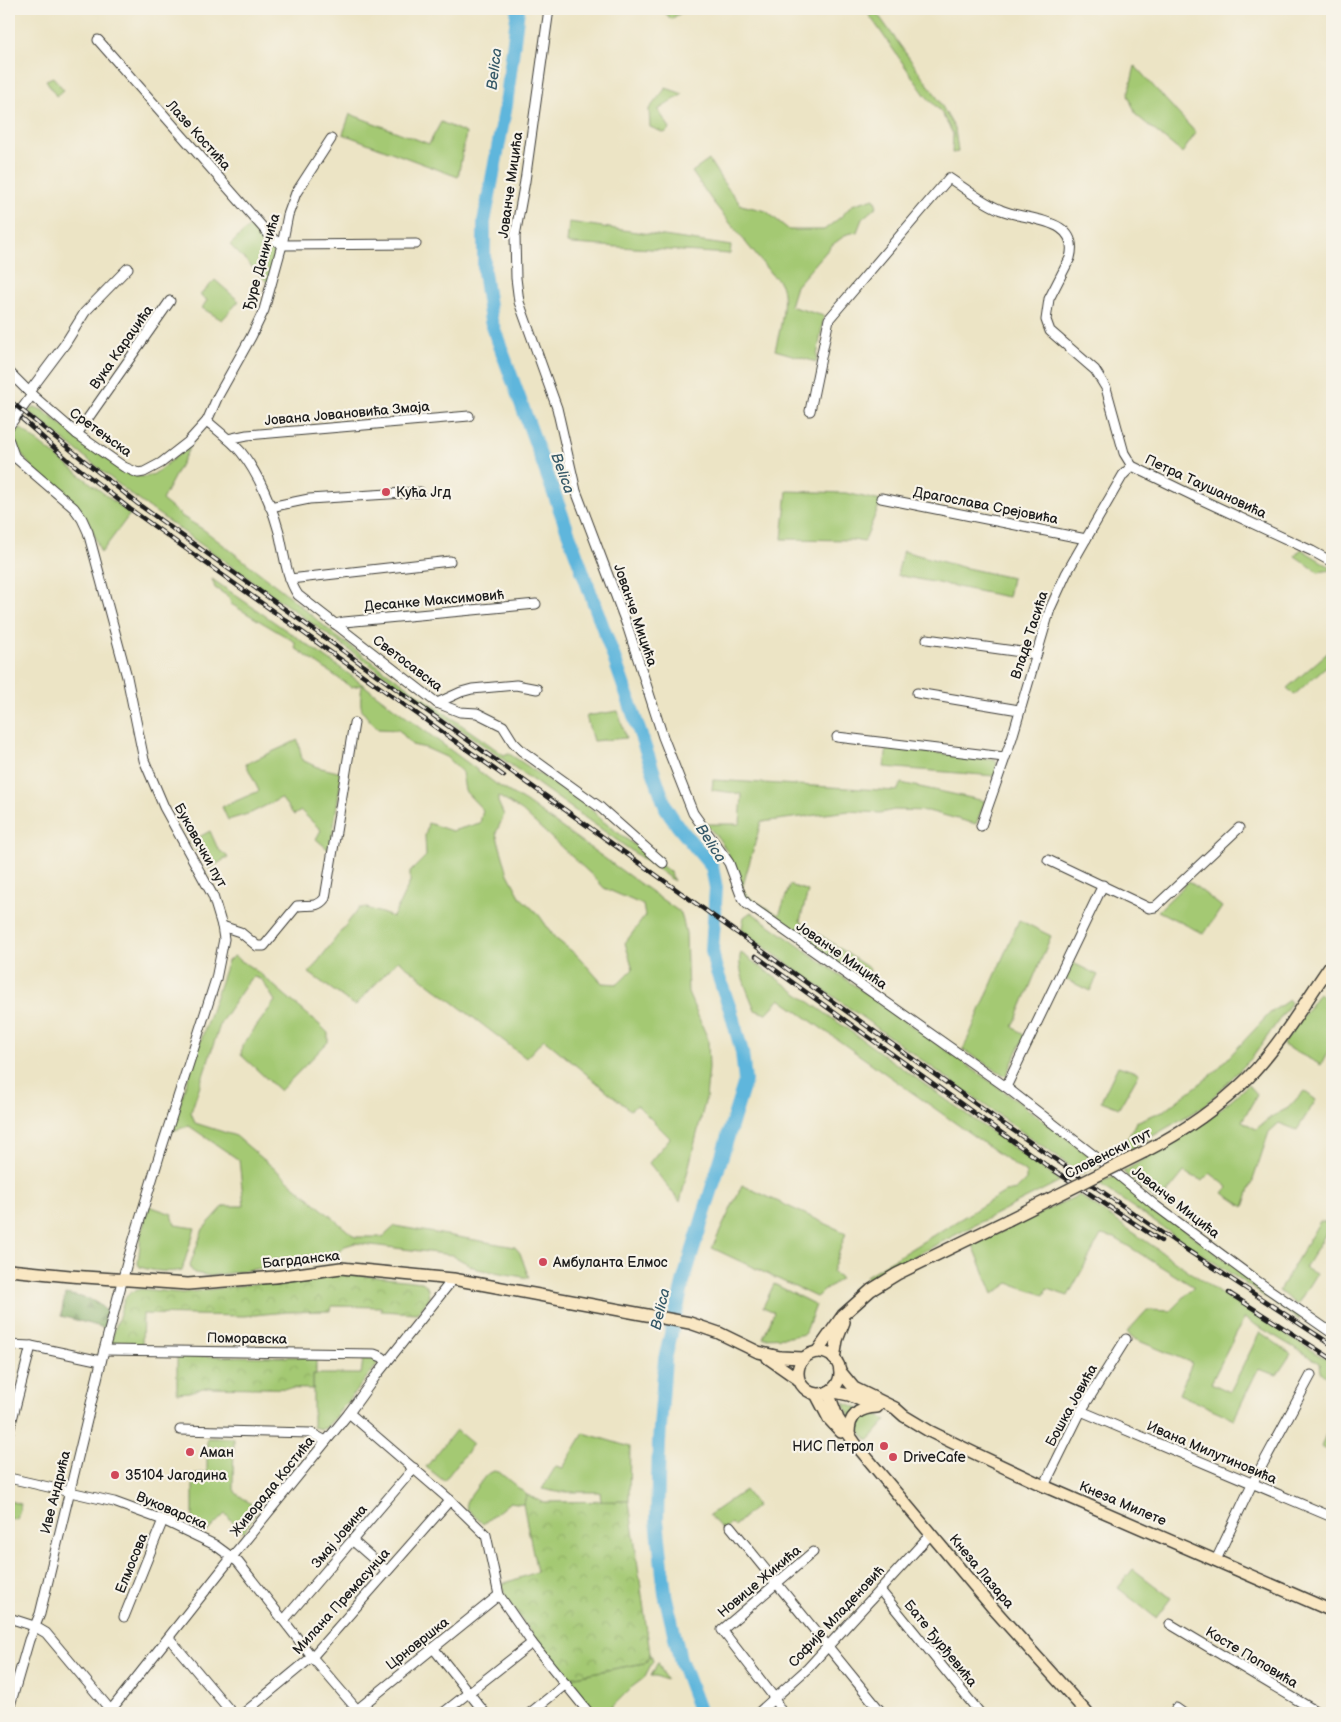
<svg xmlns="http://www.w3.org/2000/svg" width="1341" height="1722" font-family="'Balsamiq Sans',sans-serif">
	<defs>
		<pattern id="forest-firs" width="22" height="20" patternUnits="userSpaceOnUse" patternTransform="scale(1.25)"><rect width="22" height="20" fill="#83ad65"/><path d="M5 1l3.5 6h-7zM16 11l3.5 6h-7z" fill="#6a8c52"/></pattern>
		<pattern id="park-crowns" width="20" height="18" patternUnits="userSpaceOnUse" patternTransform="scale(1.25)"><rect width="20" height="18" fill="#a4c973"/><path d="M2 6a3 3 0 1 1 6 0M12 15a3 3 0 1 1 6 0" fill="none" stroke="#8dac63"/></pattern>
	</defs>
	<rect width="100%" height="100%" fill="#f7f3e8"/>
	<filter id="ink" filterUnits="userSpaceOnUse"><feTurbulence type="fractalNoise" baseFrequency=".02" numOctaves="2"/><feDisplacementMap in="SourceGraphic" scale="10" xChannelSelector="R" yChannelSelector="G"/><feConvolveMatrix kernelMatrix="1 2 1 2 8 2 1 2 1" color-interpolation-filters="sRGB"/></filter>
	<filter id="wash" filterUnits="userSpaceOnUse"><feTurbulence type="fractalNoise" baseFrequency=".0096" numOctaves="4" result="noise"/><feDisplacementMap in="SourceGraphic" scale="20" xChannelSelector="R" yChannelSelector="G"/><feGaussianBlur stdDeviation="1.12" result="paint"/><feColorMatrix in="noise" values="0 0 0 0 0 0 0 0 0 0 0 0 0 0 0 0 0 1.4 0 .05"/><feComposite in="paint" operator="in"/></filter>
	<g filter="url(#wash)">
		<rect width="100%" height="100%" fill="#ece4c5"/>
		<g fill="#a4c973" stroke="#607248" fill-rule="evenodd">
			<path d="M661 9H687L671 19Z"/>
			<path d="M865 9H874L935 94 955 129 958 152 952 153 953 134 941 112 925 95Z"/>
			<path d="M1135 66 1196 133 1182 153 1136 115 1128 95Z"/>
			<path d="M53 77 64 90 56 96 46 80Z"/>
			<path d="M666 88 683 94 658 110 670 128 665 133 650 127 649 109Z"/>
			<path d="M350 114 429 144 441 122 466 133 458 177 343 134Z"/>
			<path d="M709 160 723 182 741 205 766 211 789 230H824L842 216 852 205 874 198 877 206 862 219 857 232 847 234 832 245 796 286 790 306 824 316 816 362 775 350C779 334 790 294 778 280 777 278 774 277 772 275L713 202 692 172Z"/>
			<path d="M569 222 731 246 730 254 572 244 567 243Z"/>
			<path d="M253 223 276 249 268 283 230 245Z"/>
			<path d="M215 280 239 301 222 320 202 308 207 300 200 295Z"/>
			<path d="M35 407 42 410 119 468 135 476 145 477 154 474 191 445 162 500 183 517 204 530 283 591 336 636 504 755 508 753 589 807 604 822 670 872 674 881 133 496 28 411Z"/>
			<path d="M20 428 130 514 101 553C95 538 91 521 79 509 64 493 10 458 16 434 17 432 19 430 20 428Z"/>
			<path d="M787 491 846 493 881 501 864 542 853 540 782 539Z"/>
			<path d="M1301 549 1332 568V570L1318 572 1295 556Z"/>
			<path d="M903 551 962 567 1012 578 1008 597 897 575Z"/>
			<path d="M212 579 338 666 496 784 526 802 681 913 686 933 688 993 708 1039 709 1068 706 1098 680 1202 649 1163 670 1138 637 1105 630 1110 544 1039 526 1058 398 960 355 1006 309 973 359 908H367L393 917 410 882V872L426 856 425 836 428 823 452 831 480 823 483 810 465 791 462 772 446 757 426 748 412 745 399 730 378 729C360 710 359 711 362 685L351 687 295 648V642L231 604 229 597 215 588ZM498 796 522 811 595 878 604 888 643 905 645 916 625 943 633 969 618 984 602 983 578 956 555 938 539 915 521 898 508 874 496 833 504 815 498 802Z"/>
			<path d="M1332 649V661L1294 695 1287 688Z"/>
			<path d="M618 711 626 738 593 741 586 716Z"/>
			<path d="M298 740 302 760 317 767 342 773 330 851 316 839 321 830 301 811 294 815 281 798 251 813 228 820 222 807 259 791 246 764Z"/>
			<path d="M887 747 995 760 997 763 995 776 884 767Z"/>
			<path d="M713 780 897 791 901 783 985 801 976 824 928 811 894 810 880 813 849 811 761 822 742 889 750 898 779 915 790 885 808 891 800 921 870 969 866 982 744 897 728 853 719 839 706 824H740L742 794 712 790Z"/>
			<path d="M210 831 218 849 228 857 209 869 190 842Z"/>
			<path d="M1189 881 1222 907 1204 934 1158 911Z"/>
			<path d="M751 912 1012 1097 1099 1163 1081 1174 746 934 742 928 744 917Z"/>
			<path d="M1019 920 1051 936 1013 1027 1025 1036 1006 1076 963 1050Z"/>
			<path d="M741 953 1060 1181 868 1280 866 1276 1005 1192 1016 1190 1026 1180V1173L780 999 766 1014 755 1010C750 997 735 966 741 953Z"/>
			<path d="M234 956 258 972 321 1026 328 1033V1042L280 1091 241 1055 242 1046 275 1001 262 980 254 977 250 979 221 1022 191 1112 195 1123 236 1136 355 1237H383L395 1226 515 1247 520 1253 529 1278 477 1269 452 1255 355 1243 345 1246 333 1257 211 1276 194 1273 191 1269 190 1265 203 1229 224 1206H244L239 1160 189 1126 172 1131 186 1084 228 961Z"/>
			<path d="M1069 961 1098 975 1090 991 1061 977Z"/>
			<path d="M1319 993 1332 1005V1044L1321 1065 1283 1045Z"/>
			<path d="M1289 1000 1291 1003 1252 1058 1204 1106 1129 1150 1126 1142 1136 1122 1165 1110 1214 1073 1271 1012Z"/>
			<path d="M1118 1066 1139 1073 1119 1108 1101 1101Z"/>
			<path d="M1248 1085 1257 1095 1242 1121 1256 1129 1271 1117 1288 1108 1304 1091 1316 1100 1297 1130 1279 1123 1269 1132 1244 1207 1223 1193 1228 1187 1210 1173 1203 1181 1184 1172 1159 1203 1123 1172 1204 1123Z"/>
			<path d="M1114 1177 1300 1316 1299 1320 1097 1183Z"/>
			<path d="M742 1185 846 1233 832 1272 841 1278 816 1297 712 1248Z"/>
			<path d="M1079 1195 1228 1298 1332 1363V1381L1321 1372 1320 1363 1244 1318 1211 1383 1230 1392 1260 1332 1291 1354 1277 1375 1258 1369 1234 1419 1179 1394 1192 1363 1132 1338 1127 1332 1147 1310 1170 1311 1194 1287 1115 1238 1101 1235 1068 1296 1047 1289 1044 1295 1009 1283 993 1294 973 1245Z"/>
			<path d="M149 1206 172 1214 175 1225 195 1228 182 1270C170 1273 152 1271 140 1267L138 1264 141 1234Z"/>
			<path d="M1320 1221 1332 1223V1231L1328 1230 1305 1268 1316 1274 1297 1305 1279 1291Z"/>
			<path d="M774 1284 816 1305 807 1329 804 1334 790 1337 763 1338 774 1312 763 1307Z"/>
			<path d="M366 1358 375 1359 377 1361V1365L326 1428 321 1429 313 1427V1374H361L363 1359Z"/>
			<path d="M844 1402 887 1420 868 1441 850 1418Z"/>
			<path d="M1332 1419V1452L1321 1447Z"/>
			<path d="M456 1430 473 1444 444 1481 426 1467Z"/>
			<path d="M584 1433 630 1447 629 1501 601 1502 600 1492H557L542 1489 556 1466 563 1468Z"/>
			<path d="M207 1438H234L233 1487 236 1493 258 1509 244 1532 225 1514 206 1533 193 1528V1474L207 1472Z"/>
			<path d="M494 1471 499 1472 527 1495 523 1504 510 1502 483 1524 467 1509 466 1502 486 1475Z"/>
			<path d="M745 1490 757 1506 734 1526 731 1523 723 1530 709 1515Z"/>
			<path d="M9 1501 21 1504 17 1520 9 1518Z"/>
			<path d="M1133 1569 1171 1598 1156 1618 1118 1588Z"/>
			<path d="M650 1653 653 1661 644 1678 632 1687 606 1713H594L562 1675 570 1677 644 1663 649 1659Z"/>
			<path d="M658 1662 666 1680 656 1676H651Z"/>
		</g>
		<path fill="url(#forest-firs)" stroke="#506440" d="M65 1294C81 1297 95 1298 106 1311L105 1328 61 1316Z"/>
		<g fill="url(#park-crowns)" stroke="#607248">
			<path d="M339 1273 422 1282C428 1285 429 1292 429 1299L417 1313 381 1311V1307L332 1306 331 1311 286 1312 244 1316 143 1314 142 1346 113 1345 111 1341 125 1298 131 1292 141 1289 182 1293Z"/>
			<path d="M177 1356 316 1357V1374H313V1389L207 1387 189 1392 177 1393Z"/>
			<path d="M527 1495 543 1502 629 1501 650 1653 649 1659 644 1663 570 1677 562 1675 506 1598 502 1584 537 1572 523 1504Z"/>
		</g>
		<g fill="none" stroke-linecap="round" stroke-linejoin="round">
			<path stroke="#5fb6dc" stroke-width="14" d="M518 9 506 105 484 222V272L491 321 613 655 666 808 677 825 712 867 716 888 712 950 715 966 731 1012 742 1052 745 1081 684 1279 665 1359 659 1442 657 1520 665 1594 680 1659 700 1713"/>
		</g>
	</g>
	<g filter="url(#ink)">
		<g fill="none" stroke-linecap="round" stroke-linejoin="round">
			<defs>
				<g id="street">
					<path d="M549 9 525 181 515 236 516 278 519 302 557 408 576 491 628 628 663 737 693 813 729 863 742 898 747 904 1006 1087 1105 1164 1156 1206 1257 1281 1332 1333"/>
					<path d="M98 40 272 238 282 245 416 244"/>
					<path d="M9 372 32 395 77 434 124 467 138 473 144 472 161 463 188 442 207 421 218 396 251 337 264 310 282 245 288 215 296 193 331 139"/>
					<path d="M29 392 65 344 85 312 128 268"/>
					<path d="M810 411 829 319 949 178C966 189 983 203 1001 210 1026 221 1081 217 1070 258L1049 299 1046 320 1050 331 1095 370 1106 388 1124 453 1132 466 1200 499 1312 551 1332 562"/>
					<path d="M207 421C218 431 231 440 241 452 258 473 272 506 279 532 284 553 286 577 298 595L437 703 460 712 477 713 503 726 513 742 522 751 601 808 663 863"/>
					<path d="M9 426 32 395"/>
					<path d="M77 434 170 301"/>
					<path d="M228 439 247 435 469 416"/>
					<path d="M9 441 15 458"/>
					<path d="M9 452 74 508 82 519 88 532 127 677 144 760 164 807 213 896 222 926 224 939 216 979 161 1150 128 1259 104 1350 40 1614 29 1640 9 1709"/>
					<path d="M881 498 1086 539"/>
					<path d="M270 507 309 499 420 492"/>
					<path d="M290 579 450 561"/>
					<path d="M335 624 344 622 536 604"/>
					<path d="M927 639 1036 654"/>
					<path d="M917 693 1019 710"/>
					<path d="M437 703 461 692 472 689 516 685 537 689"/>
					<path d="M837 737 1004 757"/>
					<path d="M981 826 1012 738 1050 609 1066 574 1086 539 1123 475 1132 466"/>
					<path d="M1048 860 1149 908 1155 907 1239 828"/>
					<path d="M222 926 240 932 257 946H264L297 906C308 904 317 909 325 898L354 723"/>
					<path d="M1006 1087 1103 885"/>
					<path d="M9 1345 31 1346 101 1361"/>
					<path d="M104 1350 374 1354 382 1357 387 1362"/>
					<path d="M1081 1411 1332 1517"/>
					<path d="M349 1413 450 1500 486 1535 499 1595 532 1643 589 1713"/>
					<path d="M180 1430 311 1433 326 1441"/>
					<path d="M9 1431 31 1346"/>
					<path d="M9 1478 114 1502 163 1520 215 1545 238 1562 312 1657 360 1713"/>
					<path d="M1044 1486 1081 1411 1126 1339"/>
					<path d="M730 1526 882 1713"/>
					<path d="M353 1541 387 1571"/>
					<path d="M1216 1560 1252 1484 1311 1375"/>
					<path d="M880 1590 980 1713"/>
					<path d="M124 1617 163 1520"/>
					<path d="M9 1618 34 1626 46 1633 113 1713"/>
					<path d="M284 1620 414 1468"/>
					<path d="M1170 1624 1319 1713"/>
					<path d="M169 1638 232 1713"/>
					<path d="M434 1649 485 1713"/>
					<path d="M1176 1708 1183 1713"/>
					<path d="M111 1710 232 1557 349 1413 375 1377 453 1279"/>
					<path d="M244 1713 312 1657 450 1500"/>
					<path d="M353 1713 499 1595"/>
					<path d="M443 1713 532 1643"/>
					<path d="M530 1713 566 1684"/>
					<path d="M758 1713 808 1668 931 1534"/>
					<path d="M782 1713 773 1696 722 1630 813 1552"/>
				</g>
				<g id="secondary">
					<path d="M1144 1152C1183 1132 1218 1108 1249 1077 1281 1044 1306 1000 1332 963"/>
					<path d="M9 1270 70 1276 188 1284 275 1277 341 1268 453 1279 690 1323 719 1333 758 1352 780 1357 803 1358"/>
					<circle cx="819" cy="1373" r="21"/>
					<path d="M817 1352 843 1315 871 1290 897 1274 1008 1220"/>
					<path d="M768 1358 798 1379"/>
					<path d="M834 1359 837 1340 844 1322"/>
					<path d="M840 1371 854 1388 895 1408 904 1416 929 1431 974 1453 1044 1486 1332 1611"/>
					<path d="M830 1391 849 1395 871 1405"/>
					<path d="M828 1392 838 1419 857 1446 992 1607 1087 1713"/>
					<path d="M816 1394 829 1419 841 1432"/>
					<path d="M849 1433C849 1415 859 1408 877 1407"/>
				</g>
			</defs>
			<use href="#street" stroke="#3b3a35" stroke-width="11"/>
			<use href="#secondary" stroke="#3b3a35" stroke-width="14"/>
			<use href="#street" stroke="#fff" stroke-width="9"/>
			<use href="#secondary" stroke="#f9e7c3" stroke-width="11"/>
			<defs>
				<g id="rail">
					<path d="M9 400 138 504 1001 1122 1187 1250 1332 1345"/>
					<path d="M22 419 68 460 130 509 504 776"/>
					<path d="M756 956 1046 1165 1161 1241"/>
					<path d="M1229 1293 1332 1359"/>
				</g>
			</defs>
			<use href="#rail" stroke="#1c1c1c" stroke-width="4.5"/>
			<use href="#rail" stroke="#f7f3e8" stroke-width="2.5" stroke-dasharray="8" stroke-linecap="butt"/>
			<defs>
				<path id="secondary-bridge" d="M1008 1220 1144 1152"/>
			</defs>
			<use href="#secondary-bridge" stroke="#3b3a35" stroke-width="14" stroke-linecap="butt"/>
			<use href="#secondary-bridge" stroke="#f9e7c3" stroke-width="11"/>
		</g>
	</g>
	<g fill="#d1495b" stroke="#f7f3e8" stroke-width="2">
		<circle cx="386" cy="492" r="5"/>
		<circle cx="543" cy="1262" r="5"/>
		<circle cx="884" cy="1446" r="5"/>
		<circle cx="190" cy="1452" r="5"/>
		<circle cx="893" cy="1457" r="5"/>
		<circle cx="115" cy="1475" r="5"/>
	</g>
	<g text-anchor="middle" stroke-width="4.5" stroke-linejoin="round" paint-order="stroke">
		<g font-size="14" fill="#1c1c1c" stroke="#f7f3e8">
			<text transform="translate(199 135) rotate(48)" y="5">Лазе Костића</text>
			<text transform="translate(510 185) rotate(-82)" y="5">Јованче Мицића</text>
			<text transform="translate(261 262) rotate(-74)" y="5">Ђуре Даничића</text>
			<text transform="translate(121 347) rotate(-55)" y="5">Вука Караџића</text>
			<text transform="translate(347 413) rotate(-5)" y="5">Јована Јовановића Змаја</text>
			<text transform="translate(101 432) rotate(36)" y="5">Сретењска</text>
			<text transform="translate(1206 486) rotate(25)" y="5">Петра Таушановића</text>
			<text transform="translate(986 505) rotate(11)" y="5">Драгослава Срејовића</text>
			<text transform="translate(434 600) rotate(-5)" y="5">Десанке Максимовић</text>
			<text transform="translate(636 615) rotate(71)" y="5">Јованче Мицића</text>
			<text transform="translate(1029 635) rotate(-72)" y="5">Владе Тасића</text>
			<text transform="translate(408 663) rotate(37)" y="5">Светосавска</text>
			<text transform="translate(201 845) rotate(61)" y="5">Буковачки пут</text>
			<text transform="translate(842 955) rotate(35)" y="5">Јованче Мицића</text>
			<text transform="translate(1108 1153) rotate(-27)" y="5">Словенски пут</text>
			<text transform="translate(1176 1202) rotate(38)" y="5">Јованче Мицића</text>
			<text transform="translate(301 1259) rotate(-6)" y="5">Багрданска</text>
			<text transform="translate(247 1338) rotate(1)" y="5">Поморавска</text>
			<text transform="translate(1071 1405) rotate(-61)" y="5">Бошка Јовића</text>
			<text transform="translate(1212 1452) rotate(23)" y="5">Ивана Милутиновића</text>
			<text transform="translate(272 1486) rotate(-51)" y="5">Живорада Костића</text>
			<text transform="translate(55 1492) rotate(-76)" y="5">Иве Андрића</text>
			<text transform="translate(1123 1503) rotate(23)" y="5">Кнеза Милете</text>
			<text transform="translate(172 1510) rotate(23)" y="5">Вуковарска</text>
			<text transform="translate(339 1536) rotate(-50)" y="5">Змај Јовина</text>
			<text transform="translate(131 1563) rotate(-68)" y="5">Елмосова</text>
			<text transform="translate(982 1571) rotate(50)" y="5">Кнеза Лазара</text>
			<text transform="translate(759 1581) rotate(-40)" y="5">Новице Жикића</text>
			<text transform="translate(341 1601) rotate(-48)" y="5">Милана Премасунца</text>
			<text transform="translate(836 1616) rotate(-47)" y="5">Софије Младеновић</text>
			<text transform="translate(417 1643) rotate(-38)" y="5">Црновршка</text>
			<text transform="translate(941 1643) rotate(51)" y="5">Бате Ђурђевића</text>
			<text transform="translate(1252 1657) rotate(31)" y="5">Косте Поповића</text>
		</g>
		<g font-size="14" fill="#1c1c1c" stroke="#f7f3e8" text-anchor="start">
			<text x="396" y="497">Кућа Јгд</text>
			<text x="553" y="1267">Амбуланта Елмос</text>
			<text x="874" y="1451" text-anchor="end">НИС Петрол</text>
			<text x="200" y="1457">Аман</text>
			<text x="903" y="1462">DriveCafe</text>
			<text x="125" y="1480">35104 Јагодина</text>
		</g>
		<g font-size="15" font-style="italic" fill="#375a69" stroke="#f7f3e8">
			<text transform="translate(494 69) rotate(-83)" y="5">Belica</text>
			<text transform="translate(563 473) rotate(70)" y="5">Belica</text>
			<text transform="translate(711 843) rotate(57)" y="5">Belica</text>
			<text transform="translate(660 1309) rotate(-77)" y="5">Belica</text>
		</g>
	</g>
	<rect width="1341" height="1722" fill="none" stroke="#f7f3e8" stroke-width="30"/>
</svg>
